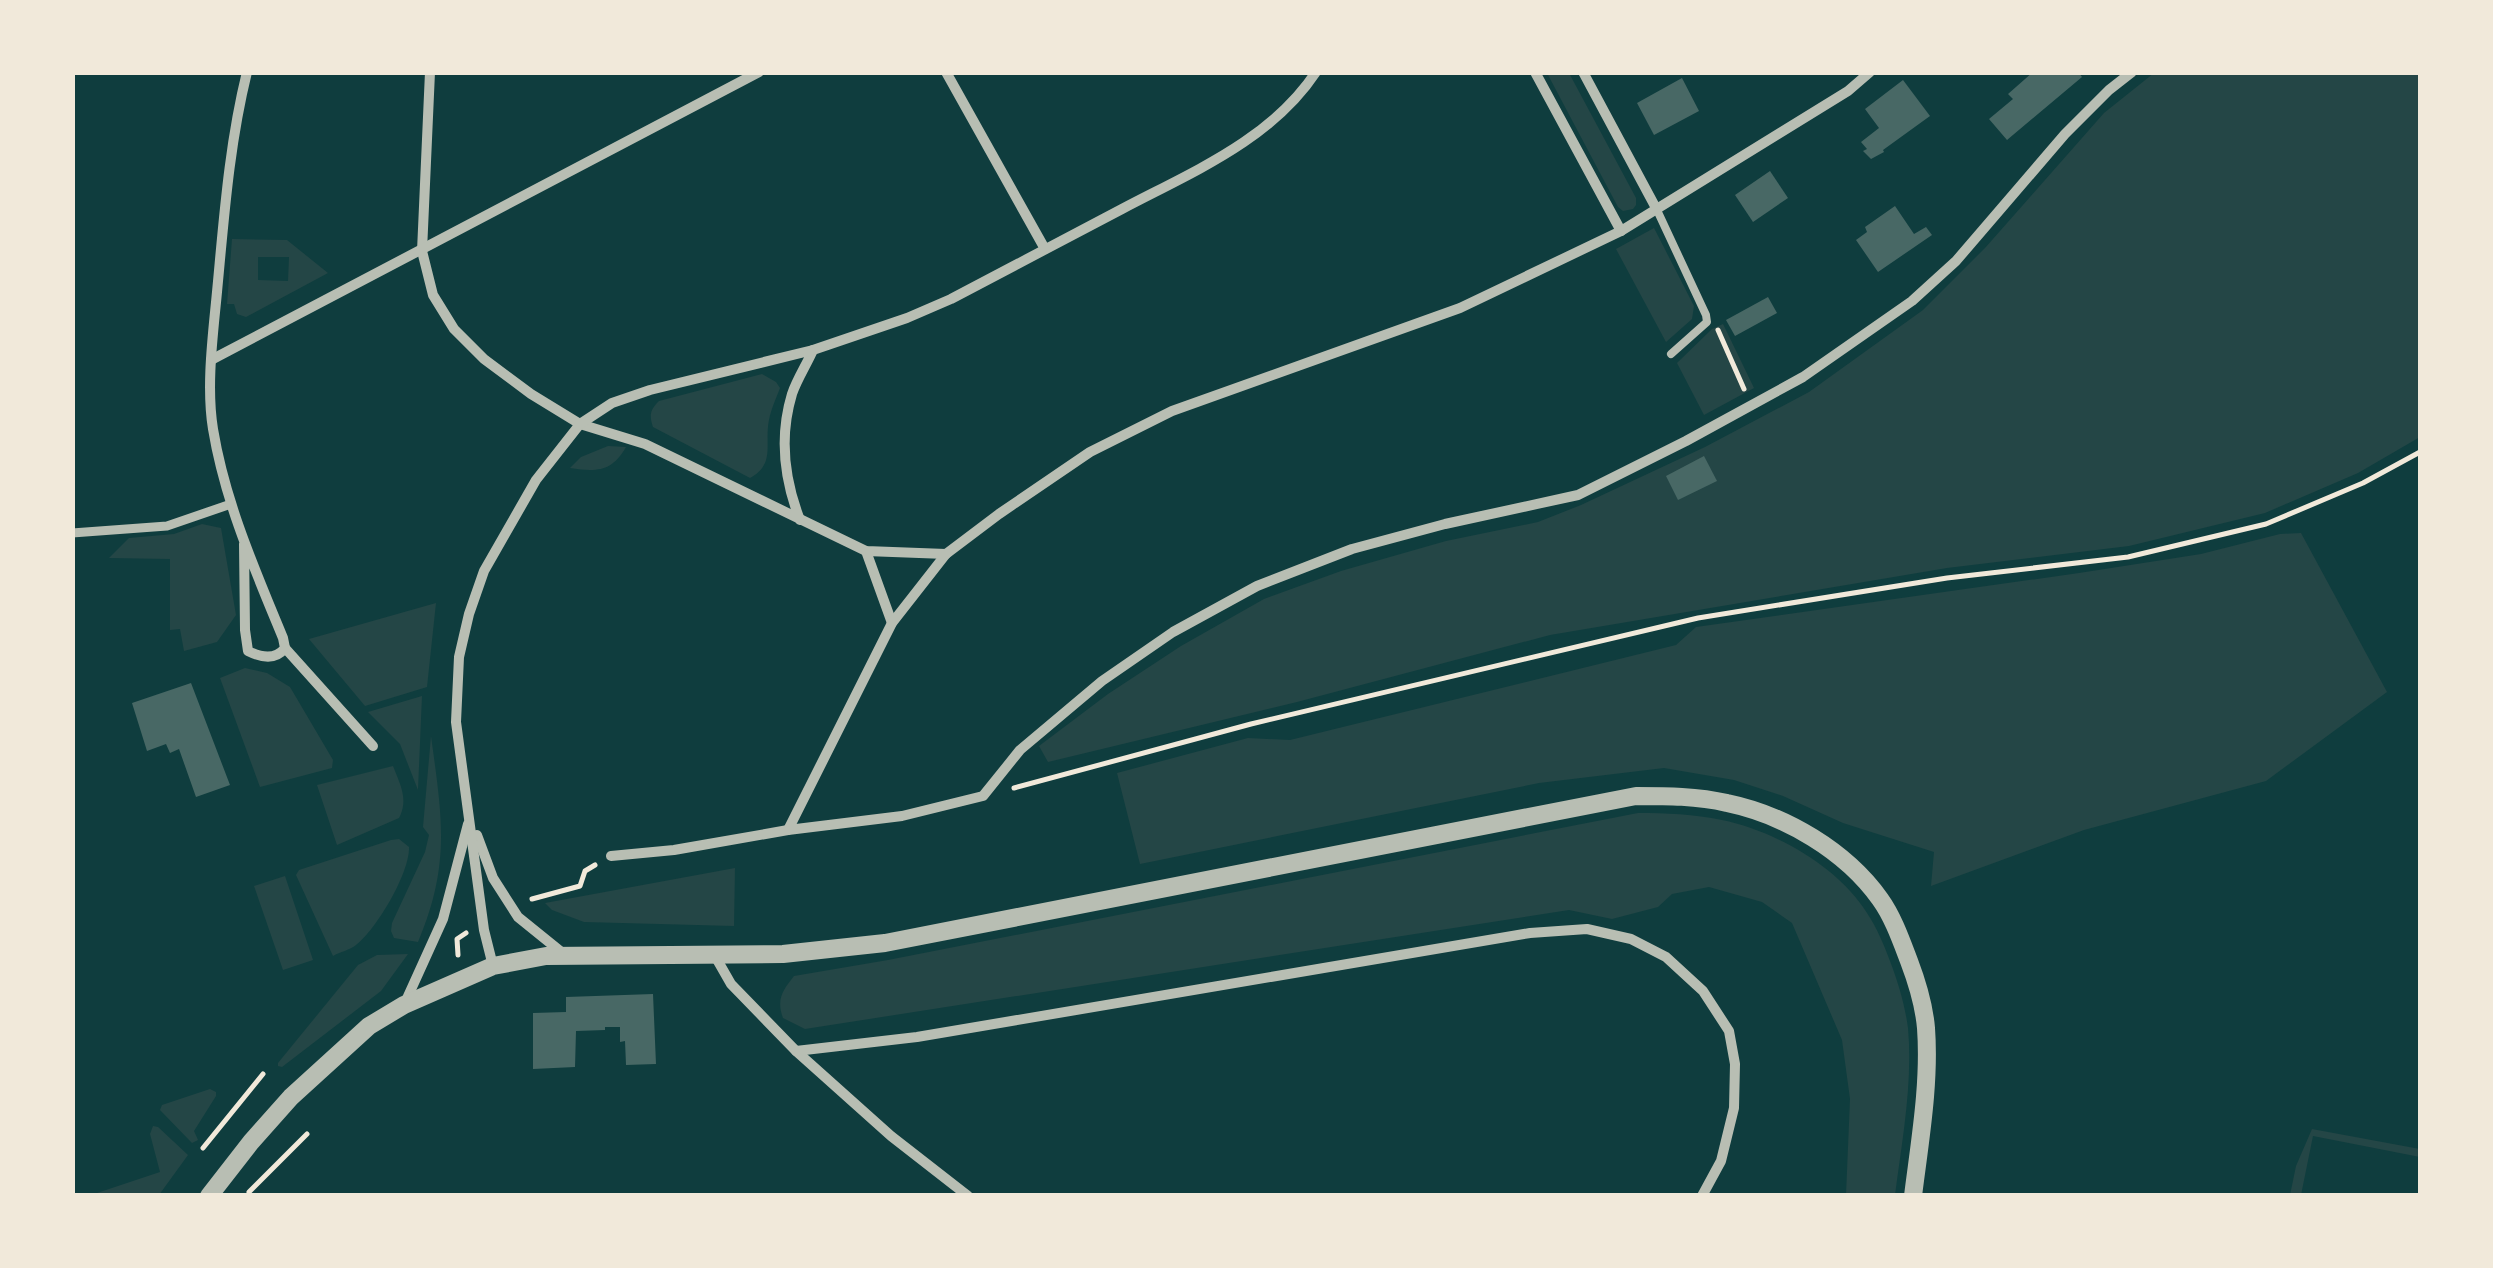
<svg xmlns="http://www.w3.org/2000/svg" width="2493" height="1268" font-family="'Archivo Narrow',sans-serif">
	<rect width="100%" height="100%" fill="#0f3d3e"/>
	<g fill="#244646" fill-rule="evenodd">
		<path d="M1547 73H1569L1636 198V205L1633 209 1623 211 1618 207Z"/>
		<path d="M2154 73H2420V437L2358 473 2265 513 2129 546 1947 568 1550 635 1297 702 1048 762 1039 746 1108 694 1181 646 1264 599 1341 571 1446 541 1538 522 1581 505 1705 447 1809 392 1923 310 1985 248 2104 113Z"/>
		<path d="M1654 228 1694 306 1692 319 1666 342 1616 249Z"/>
		<path d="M232 239 287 240 328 273 246 317 237 314 234 304H227ZM258 257H289L288 281 258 280Z"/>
		<path d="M1723 324 1754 388 1704 415 1677 363 1712 329Z"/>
		<path d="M762 374 776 382 780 388C776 399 771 409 769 420 764 444 776 464 750 478L653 427C649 415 650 410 659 401Z"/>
		<path d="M608 446 626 447C612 472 596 472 570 468L581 457Z"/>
		<path d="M202 524 221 528 236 615 217 642 184 651 180 629 170 630V559L109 558 129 538 174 534Z"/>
		<path d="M2301 533 2387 692 2266 781 2084 830 1931 886 1934 852 1843 823 1783 796 1734 780 1664 768 1539 783 1140 864 1117 773 1248 738 1290 740 1676 645 1696 627 2079 573 2201 554 2280 534Z"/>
		<path d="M436 603 427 687 365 706 309 639Z"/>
		<path d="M245 668 267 673 290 687 333 760 332 768 260 787 220 678Z"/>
		<path d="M422 696 418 790 400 744 368 712Z"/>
		<path d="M431 736C442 817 451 864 418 942L394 938 391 931 392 923 425 852 429 835 423 827Z"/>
		<path d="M393 766C400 784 409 800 399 818L337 845 317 785Z"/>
		<path d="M1638 813C1666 813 1694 814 1722 820 1775 831 1838 866 1867 913 1877 928 1884 945 1890 961 1898 982 1905 1005 1908 1028 1913 1083 1902 1141 1895 1195H1846L1850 1099 1842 1040 1792 923 1762 902 1709 887 1672 894 1658 907 1612 919 1569 910 805 1029 783 1018C776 999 783 990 794 976L888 960Z"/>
		<path d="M399 839 409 847C410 873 376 930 356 945 350 950 340 952 333 956L296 875 299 870 391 840Z"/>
		<path d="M735 868 734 926 584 922 552 910 545 903Z"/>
		<path d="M285 876 313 960 283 970 254 886Z"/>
		<path d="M408 954 381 991 282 1067 278 1066V1063L358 965 377 955Z"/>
		<path d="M210 1089 216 1092V1096L194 1131 198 1140 192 1143 160 1110 162 1105Z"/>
		<path d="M153 1126 158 1127 188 1155 159 1195H91L160 1172 150 1134Z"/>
		<path d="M2312 1129 2420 1149V1157L2313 1136 2301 1195H2290L2296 1166Z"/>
	</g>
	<g fill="#486865">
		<path d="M2033 72H2078L2082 77 2007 140 1989 119 2013 99 2008 94Z"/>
		<path d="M1682 78 1699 111 1654 135 1637 103Z"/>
		<path d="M1903 80 1930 116 1883 150 1884 152 1871 159 1863 151 1867 149 1861 142 1879 128 1865 109Z"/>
		<path d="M1770 171 1788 198 1753 222 1735 195Z"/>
		<path d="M1895 206 1914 234 1926 227 1932 235 1878 272 1856 240 1867 232 1865 227Z"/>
		<path d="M1768 297 1777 313 1735 336 1726 320Z"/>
		<path d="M1704 456 1717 481 1678 500 1666 476Z"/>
		<path d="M191 683 230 785 196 797 179 749 170 753 166 744 147 751 132 703Z"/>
		<path d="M653 994 656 1064 626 1065 625 1041 620 1042V1027H605V1030L576 1031 575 1067 533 1069V1013L566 1012V997Z"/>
	</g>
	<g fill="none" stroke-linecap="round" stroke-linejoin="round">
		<g stroke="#f1e9da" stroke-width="5">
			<path d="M1718 330 1744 389"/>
			<path d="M1014 788 1251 724 1698 618 1947 578 2128 557 2266 524 2363 483 2420 452"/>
			<path d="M532 899 580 886 585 871 595 865"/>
			<path d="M458 955 457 939 466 933"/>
			<path d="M203 1148 263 1074"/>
			<path d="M249 1192 307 1134"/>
		</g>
		<path stroke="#b8beb3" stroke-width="8" d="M1657 210 1706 315 1707 322 1671 354"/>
		<path stroke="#b8beb3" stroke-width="9" d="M72 533 167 526 231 504"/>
		<g stroke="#b8beb3" stroke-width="10">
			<path d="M430 72 422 251 433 295 454 329 484 359 531 394 580 424 645 444 866 551 946 554"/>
			<path d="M946 72 1045 249"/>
			<path d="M1535 72 1621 231"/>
			<path d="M1583 72 1657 210"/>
			<path d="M211 360 759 72"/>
			<path d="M800 520C784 479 779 437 792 394 797 379 807 364 813 350"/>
			<path d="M244 544 245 630 248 651C260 657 275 661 285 648L283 638C255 570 225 502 213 429 206 386 213 335 217 292 224 218 229 145 247 72"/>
			<path d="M866 551 892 623"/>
			<path d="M285 648 373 746"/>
			<path d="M788 830 892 623 946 554 999 514 1090 452 1172 411 1460 308 1621 231 1848 91 1870 72"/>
			<path d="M477 835 493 878 518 917 565 955"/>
			<path d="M611 856 674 850 788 830 902 816 983 796 1020 750 1102 681 1173 632 1257 586 1352 549 1445 524 1578 495 1686 441 1803 377 1912 301 1956 261 2065 134 2109 90 2132 72"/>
			<path d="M715 956 731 984 796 1051 891 1136 968 1196"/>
			<path d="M493 966 484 930 456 722 459 657 469 614 484 571 536 480 580 424 612 403 650 390 813 350 907 318 951 299C1008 269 1065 239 1122 209 1192 172 1271 140 1316 72"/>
			<path d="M404 1005 443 919 468 824"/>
			<path d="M796 1051 917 1037 1530 933 1587 929 1631 939 1666 957 1703 991 1729 1031 1735 1064 1734 1108 1721 1161 1702 1196"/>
		</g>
		<path stroke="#b8beb3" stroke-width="18" d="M209 1196 251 1142 291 1097 369 1026 404 1005 493 966 546 956 783 954 885 943 1636 796C1667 796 1697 796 1727 803 1785 815 1846 851 1880 899 1893 917 1901 940 1909 961 1917 982 1924 1005 1926 1028 1930 1083 1920 1140 1913 1196"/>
	</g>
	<rect width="2493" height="1268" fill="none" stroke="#f1e9da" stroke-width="150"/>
</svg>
